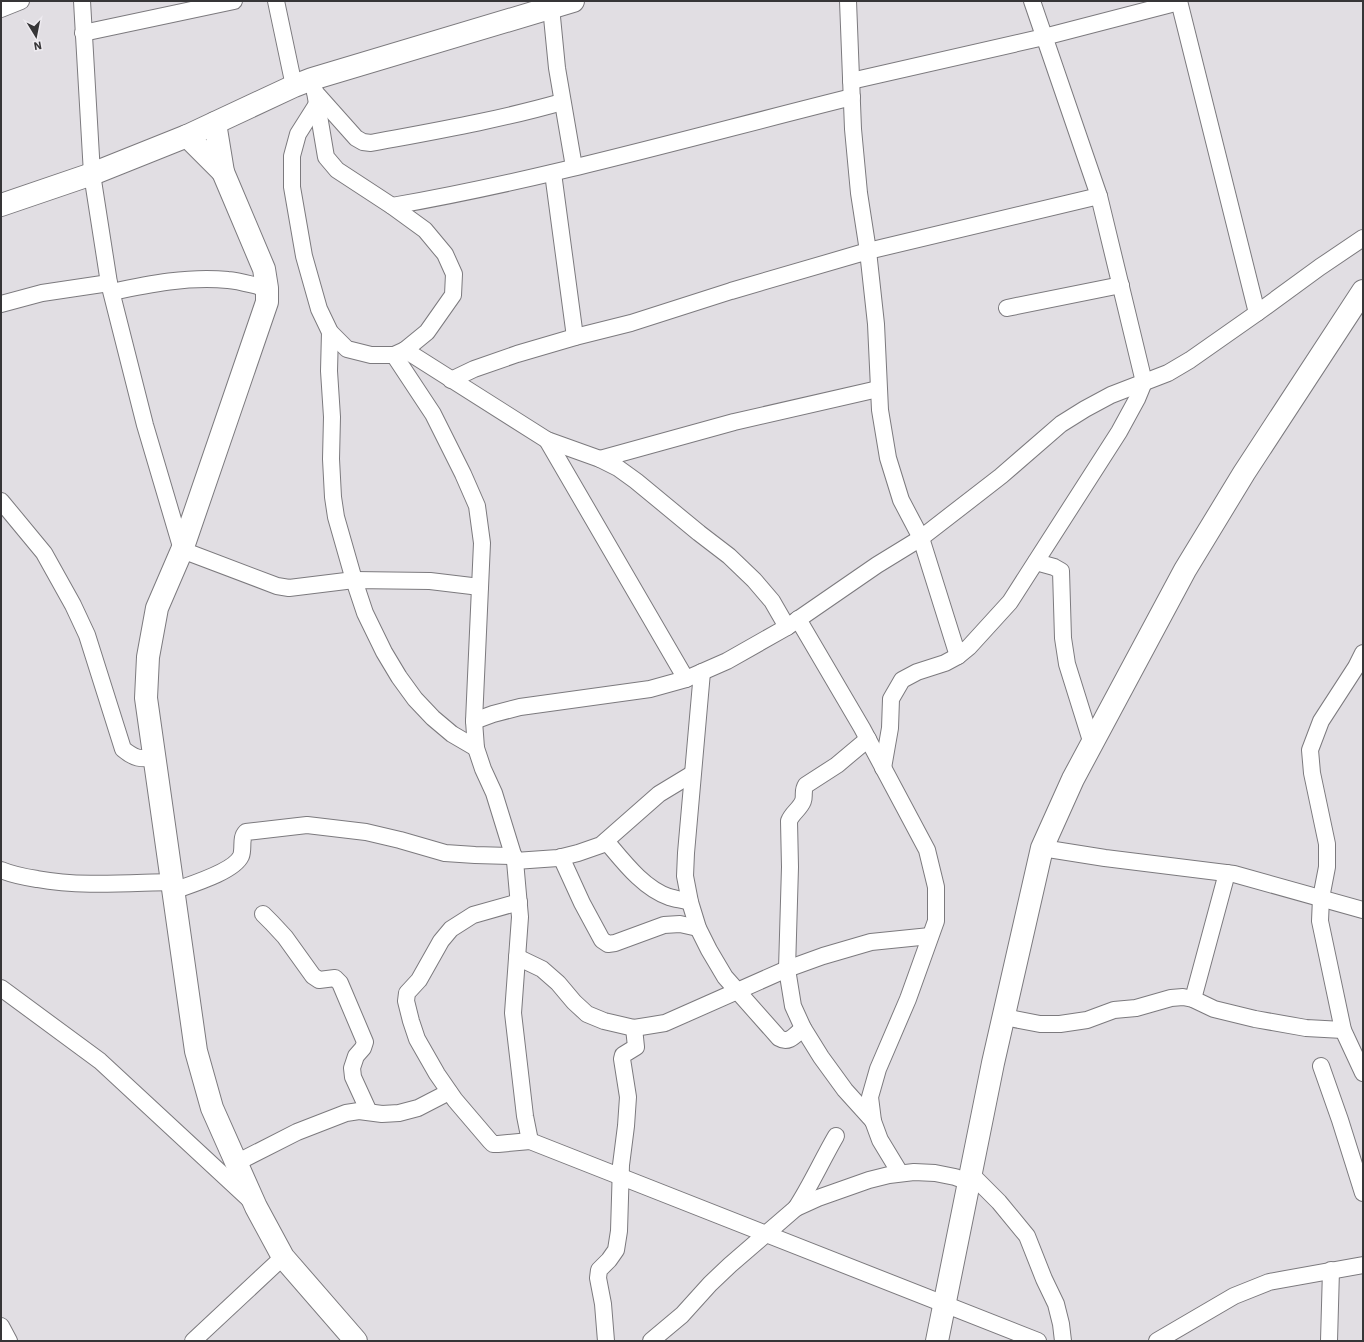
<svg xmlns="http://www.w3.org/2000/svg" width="1364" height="1342" font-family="'IBM Plex Sans',sans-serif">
	<rect width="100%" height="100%" fill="#e1dee3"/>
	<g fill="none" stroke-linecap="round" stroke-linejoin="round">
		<defs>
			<g id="street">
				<path d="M82 1 92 174 109 283 145 425 182 550 277 586 289 588 354 580 430 581 480 587"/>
				<path d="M276 1 294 86"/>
				<path d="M848 1 853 129 859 193 868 251 876 324 880 410 888 458 901 500 921 538 958 656"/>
				<path d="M1179 1 1257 313"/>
				<path d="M551 7 557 68 574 167"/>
				<path d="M1 9 21 1"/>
				<path d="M83 33 234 1"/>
				<path d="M312 79 315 92 326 157 337 170 392 206 425 230 445 254 454 274 453 295 427 332 405 350"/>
				<path d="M851 81 1044 37 1179 2"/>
				<path d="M315 92 356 138 363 142 371 143C435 131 499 120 562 102"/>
				<path d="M317 104 298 134 292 156V187L304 256 319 309 330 332 347 349 371 355H394L405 350 547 440 600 459 618 468 636 481 699 533 729 556 754 580 772 601 787 627"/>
				<path d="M553 173 575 337"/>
				<path d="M392 206C547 179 699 135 852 97"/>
				<path d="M112 292C149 284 189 276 228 280 241 281 255 286 267 288"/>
				<path d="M1 304 42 293 109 283"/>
				<path d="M1007 308 1121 285"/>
				<path d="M330 332 329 371 332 417 331 459 333 497 336 517 354 580 365 613 384 652 399 677 415 699 433 718 452 734 476 748"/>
				<path d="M394 355 433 414 463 474 477 506 482 543 474 721 476 748 483 769 494 793 515 861 520 917 513 1013 525 1116 530 1141"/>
				<path d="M451 380 474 369 517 354 575 337 631 323 731 291 868 251 1099 196"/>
				<path d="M547 440 686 679"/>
				<path d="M600 459 734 422 878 389"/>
				<path d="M1 501 44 553 73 605 87 635 123 749C135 759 140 759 155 758"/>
				<path d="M1036 562 1054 567 1061 571 1063 638 1067 664 1092 744"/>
				<path d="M798 619 862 728 927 850 936 887V921L908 999 878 1069 870 1097 873 1121 880 1140 900 1173"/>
				<path d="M1363 653 1356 667 1321 721 1310 750 1312 773 1327 844V867L1321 898 1320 921 1343 1030 1363 1073"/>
				<path d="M702 672 686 853 685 876 690 902 698 928 709 950 725 977 779 1038C789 1044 795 1035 803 1028"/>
				<path d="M474 721 493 714 520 707 650 689 686 679 727 661 787 627 877 565 921 538 1001 476 1061 424 1085 409 1111 395 1168 373 1190 360 1257 313 1320 267 1363 238"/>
				<path d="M868 739 837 765 806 785C802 791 805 796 803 801 800 809 792 813 789 821L790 867 787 969 793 1006 803 1028 821 1057 845 1090 873 1121"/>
				<path d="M883 768 890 728 891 699 902 680 917 672 945 663 958 656 969 647 1010 602 1119 432 1137 399 1144 382 1099 196 1032 1"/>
				<path d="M606 841C623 861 643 888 669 897 676 899 683 900 690 902"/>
				<path d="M1042 848 1105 858 1234 874 1363 910"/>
				<path d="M561 857 582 903 602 940 608 944 615 943 664 925 680 924 698 928"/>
				<path d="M515 861 558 858 578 853 601 845 659 794 692 774"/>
				<path d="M1 870C13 875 24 877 37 879 81 887 126 883 171 882"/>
				<path d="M173 891C189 885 234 872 241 856 244 848 240 838 246 832L307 825 366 832 400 840 445 853 475 855 514 856"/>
				<path d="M519 902 473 915 451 929 441 941 419 980 407 993 406 1001 411 1021 417 1039 437 1074 455 1100 490 1141 493 1144H498L530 1141 1038 1341"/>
				<path d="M263 914 272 923 285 937 313 976 319 980 335 978 340 983 365 1042 363 1048 356 1056 352 1068 353 1077 369 1112"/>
				<path d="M517 957 542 969 558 983 574 1002 587 1014 604 1021 634 1028 665 1023 787 969 823 956 871 942 930 936"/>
				<path d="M1 988 100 1061 251 1201"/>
				<path d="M1193 999 1227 873"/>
				<path d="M1004 1017 1040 1024H1060L1087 1020 1114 1010 1136 1008 1171 998 1183 997 1193 999 1214 1009 1255 1019 1306 1028 1343 1030"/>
				<path d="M1321 1066 1340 1120 1363 1193"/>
				<path d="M236 1163 297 1132 346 1113 359 1111 382 1114 399 1113 418 1108 449 1092"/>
				<path d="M971 1174 999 1202 1027 1236 1044 1279 1056 1304 1061 1324 1063 1341"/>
				<path d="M796 1208C811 1185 822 1160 836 1136"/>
				<path d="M1 1326 9 1341"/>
				<path d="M193 1341 283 1257"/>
				<path d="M606 1341 603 1304 598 1278 599 1270 609 1260 616 1250 619 1231 621 1165 626 1126 628 1097 622 1059 623 1055 636 1047 634 1028"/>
				<path d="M651 1341 682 1315 710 1284 730 1265 796 1208 818 1198 869 1180 889 1175 914 1172 935 1173 955 1177 969 1182"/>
				<path d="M1157 1341 1234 1296 1269 1282 1363 1265"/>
				<path d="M1329 1341 1331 1270"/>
			</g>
			<g id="secondary">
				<path d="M215 123 223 172 264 269 267 288V302L182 550 157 608 148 657 146 698 196 1051 212 1108 256 1207 283 1257 356 1341"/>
				<path d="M187 136 223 172"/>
				<path d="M1 205 92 174 187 136 294 86 312 79 573 1"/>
				<path d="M937 1341 993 1063 1042 848 1073 779 1185 570 1244 473 1363 291"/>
			</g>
		</defs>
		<use href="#street" stroke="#7c7a7e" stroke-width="18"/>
		<use href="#secondary" stroke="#7c7a7e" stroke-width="24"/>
		<use href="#street" stroke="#fff" stroke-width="16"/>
		<use href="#secondary" stroke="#fff" stroke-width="22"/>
	</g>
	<rect width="1364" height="1342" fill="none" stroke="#363537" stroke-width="4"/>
	<g transform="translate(36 36) rotate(170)" stroke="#eeebf0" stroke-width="3" paint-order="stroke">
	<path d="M0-3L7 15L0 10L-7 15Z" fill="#363537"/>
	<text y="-6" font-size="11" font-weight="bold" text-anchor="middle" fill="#363537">N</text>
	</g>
</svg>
